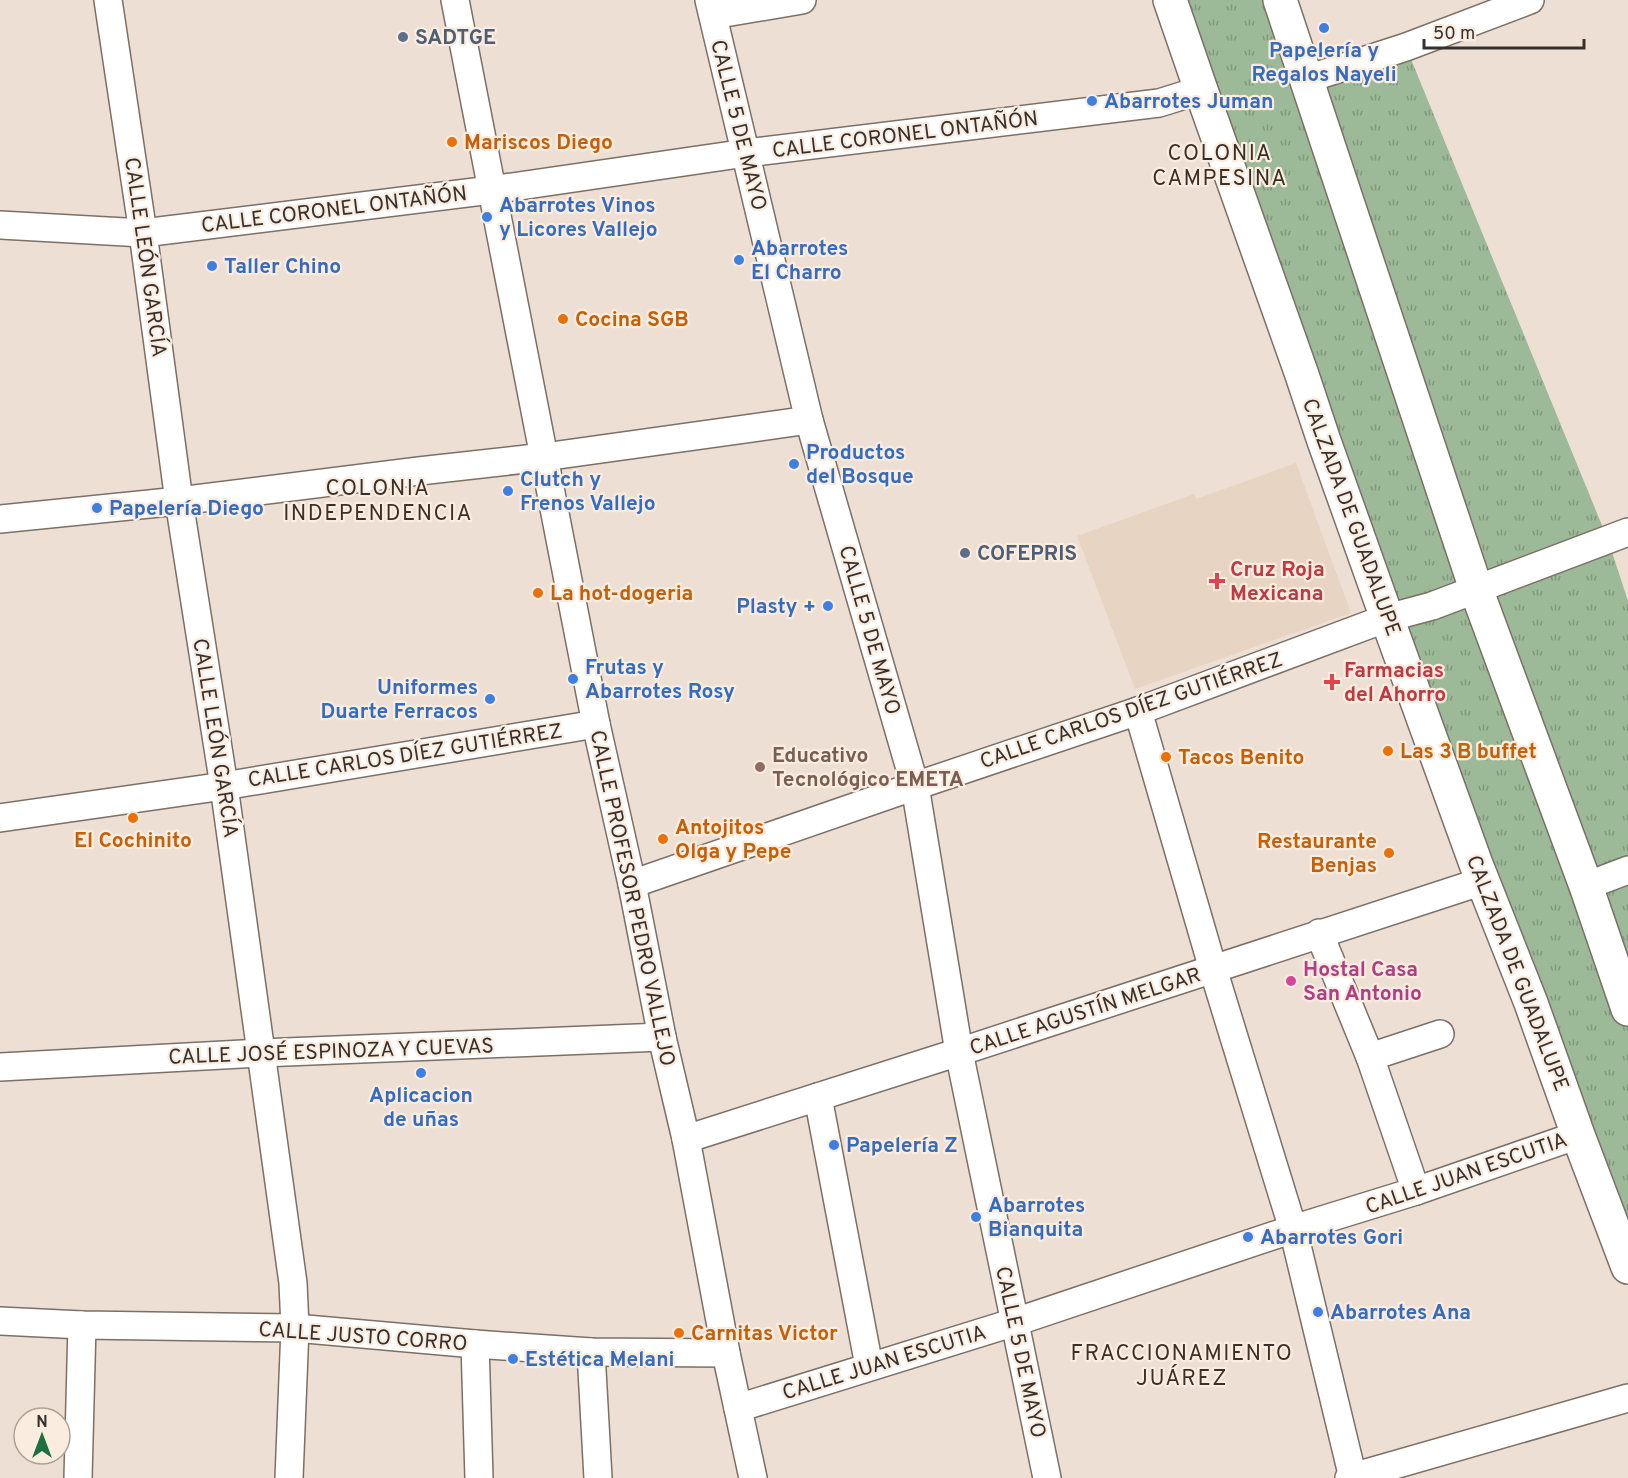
<svg xmlns="http://www.w3.org/2000/svg" width="1628" height="1478" font-family="Overpass,sans-serif">
	<defs>
		<pattern id="grass-tufts" width="24" height="20" patternUnits="userSpaceOnUse" patternTransform="scale(1.5)"><rect width="24" height="20" fill="#9cba98"/><path d="M3 7l-1-3M5 7V3M7 7l1-3M15 17l-1-3M17 17v-4M19 17l1-3" fill="none" stroke="#80987c"/></pattern>
	</defs>
	<rect width="100%" height="100%" fill="#eddfd3"/>
	<path fill="#e8d4c3" d="M1296 463 1351 613 1135 689 1077 536 1194 494 1196 499Z"/>
	<g fill="url(#grass-tufts)">
		<path d="M1188 0H1273L1307 79 1406 47 1608 540 1628 601V870L1587 886 1628 1028V1247L1404 624Z"/>
		<path d="M1628 876V982L1592 889Z"/>
	</g>
	<g fill="none" stroke-linecap="round" stroke-linejoin="round">
		<defs>
			<g id="minor">
				<path d="M108 0 143 233 179 501 224 786 293 1283 295 1328 289 1478"/>
				<path d="M455 0 596 724 632 884 662 1037 686 1139 726 1353 753 1478"/>
				<path d="M709 0 809 420 915 786 959 1052 1047 1478"/>
				<path d="M713 15 802 0"/>
				<path d="M1307 79 1406 47 1530 0"/>
				<path d="M0 225 143 233 491 190 746 153 1159 103 1201 90"/>
				<path d="M0 519 179 501 419 471 544 457 809 420"/>
				<path d="M1138 711 1213 969 1293 1229 1353 1478"/>
				<path d="M0 818 224 786 596 724"/>
				<path d="M632 884 915 786 1138 711 1387 618 1432 606 1628 532"/>
				<path d="M1586 886 1628 870"/>
				<path d="M1319 933 1370 1057 1416 1191"/>
				<path d="M1370 1057 1440 1034"/>
				<path d="M0 1067 261 1053 662 1037"/>
				<path d="M818 1097 869 1366"/>
				<path d="M686 1139 959 1052 1483 881"/>
				<path d="M0 1321 82 1325 295 1328 475 1344 591 1352 726 1353"/>
				<path d="M475 1344 479 1478"/>
				<path d="M591 1352 598 1478"/>
				<path d="M738 1408 1015 1322 1293 1229 1416 1191 1578 1135"/>
				<path d="M78 1478 82 1325"/>
				<path d="M1349 1478 1628 1398"/>
			</g>
			<g id="major">
				<path d="M1170 0 1201 90 1301 372 1324 441 1387 618 1476 864 1531 1003 1578 1135 1628 1267"/>
				<path d="M1280 0 1476 589 1586 886 1628 1009"/>
			</g>
		</defs>
		<use href="#minor" stroke="#7c6f65" stroke-width="30"/>
		<use href="#major" stroke="#7c6f65" stroke-width="36"/>
		<use href="#minor" stroke="#fff" stroke-width="27"/>
		<use href="#major" stroke="#fff" stroke-width="33"/>
	</g>
	<g fill="#3f7fe0" stroke="#fbece0" stroke-width="2">
		<circle cx="1324" cy="28" r="6"/>
		<circle cx="1092" cy="101" r="6"/>
		<circle cx="487" cy="217" r="6"/>
		<circle cx="739" cy="260" r="6"/>
		<circle cx="212" cy="266" r="6"/>
		<circle cx="794" cy="464" r="6"/>
		<circle cx="508" cy="491" r="6"/>
		<circle cx="97" cy="508" r="6"/>
		<circle cx="828" cy="606" r="6"/>
		<circle cx="573" cy="679" r="6"/>
		<circle cx="490" cy="699" r="6"/>
		<circle cx="421" cy="1073" r="6"/>
		<circle cx="834" cy="1145" r="6"/>
		<circle cx="976" cy="1217" r="6"/>
		<circle cx="1248" cy="1237" r="6"/>
		<circle cx="1318" cy="1312" r="6"/>
		<circle cx="513" cy="1359" r="6"/>
	</g>
	<g fill="#5c6f8a" stroke="#fbece0" stroke-width="2">
		<circle cx="403" cy="37" r="6"/>
		<circle cx="965" cy="553" r="6"/>
	</g>
	<g fill="#e8710a" stroke="#fbece0" stroke-width="2">
		<circle cx="452" cy="142" r="6"/>
		<circle cx="563" cy="319" r="6"/>
		<circle cx="538" cy="593" r="6"/>
		<circle cx="1388" cy="751" r="6"/>
		<circle cx="1166" cy="757" r="6"/>
		<circle cx="133" cy="818" r="6"/>
		<circle cx="663" cy="839" r="6"/>
		<circle cx="1389" cy="853" r="6"/>
		<circle cx="679" cy="1333" r="6"/>
	</g>
	<g fill="#e0444e" stroke="#fbece0" stroke-width="2">
		<path d="M1214 572h6v6h6v6h-6v6h-6v-6h-6v-6h6z"/>
		<path d="M1329 673h6v6h6v6h-6v6h-6v-6h-6v-6h6z"/>
	</g>
	<circle fill="#8d6e63" stroke="#fbece0" stroke-width="2" cx="760" cy="767" r="6"/>
	<circle fill="#d1479c" stroke="#fbece0" stroke-width="2" cx="1291" cy="981" r="6"/>
	<g text-anchor="middle" stroke-width="4.5" stroke-linejoin="round" paint-order="stroke">
		<g font-size="21" font-weight="bold" fill="#4e5e75" stroke="#fbece0" text-anchor="start">
			<text x="415" y="44">SADTGE</text>
			<text x="977" y="560">COFEPRIS</text>
		</g>
		<g font-size="21" font-weight="bold" fill="#366cbe" stroke="#fbece0" text-anchor="start">
			<text x="1324" y="57" text-anchor="middle">Papelería y<tspan x="1324" dy="24">Regalos Nayeli</tspan></text>
			<text x="1104" y="108">Abarrotes Juman</text>
			<text x="499" y="212">Abarrotes Vinos<tspan x="499" dy="24">y Licores Vallejo</tspan></text>
			<text x="751" y="255">Abarrotes<tspan x="751" dy="24">El Charro</tspan></text>
			<text x="224" y="273">Taller Chino</text>
			<text x="806" y="459">Productos<tspan x="806" dy="24">del Bosque</tspan></text>
			<text x="520" y="486">Clutch y<tspan x="520" dy="24">Frenos Vallejo</tspan></text>
			<text x="109" y="515">Papelería Diego</text>
			<text x="816" y="613" text-anchor="end">Plasty +</text>
			<text x="585" y="674">Frutas y<tspan x="585" dy="24">Abarrotes Rosy</tspan></text>
			<text x="478" y="694" text-anchor="end">Uniformes<tspan x="478" dy="24">Duarte Ferracos</tspan></text>
			<text x="421" y="1102" text-anchor="middle">Aplicacion<tspan x="421" dy="24">de uñas</tspan></text>
			<text x="846" y="1152">Papelería Z</text>
			<text x="988" y="1212">Abarrotes<tspan x="988" dy="24">Bianquita</tspan></text>
			<text x="1260" y="1244">Abarrotes Gori</text>
			<text x="1330" y="1319">Abarrotes Ana</text>
			<text x="525" y="1366">Estética Melani</text>
		</g>
		<g font-size="21" fill="#37312d" stroke="#fbece0">
			<text transform="translate(739 125) rotate(76)" y="7">CALLE 5 DE MAYO</text>
			<text transform="translate(905 134) rotate(-7)" y="7">CALLE CORONEL ONTAÑÓN</text>
			<text transform="translate(334 209) rotate(-7)" y="7">CALLE CORONEL ONTAÑÓN</text>
			<text transform="translate(146 257) rotate(82)" y="7">CALLE LEÓN GARCÍA</text>
			<text transform="translate(1352 517) rotate(70)" y="7">CALZADA DE GUADALUPE</text>
			<text transform="translate(870 630) rotate(74)" y="7">CALLE 5 DE MAYO</text>
			<text transform="translate(1131 710) rotate(-19)" y="7">CALLE CARLOS DÍEZ GUTIÉRREZ</text>
			<text transform="translate(216 738) rotate(81)" y="7">CALLE LEÓN GARCÍA</text>
			<text transform="translate(405 755) rotate(-9)" y="7">CALLE CARLOS DÍEZ GUTIÉRREZ</text>
			<text transform="translate(633 898) rotate(78)" y="7">CALLE PROFESOR PEDRO VALLEJO</text>
			<text transform="translate(1518 973) rotate(69)" y="7">CALZADA DE GUADALUPE</text>
			<text transform="translate(1085 1011) rotate(-18)" y="7">CALLE AGUSTÍN MELGAR</text>
			<text transform="translate(331 1051) rotate(-2)" y="7">CALLE JOSÉ ESPINOZA Y CUEVAS</text>
			<text transform="translate(1466 1173) rotate(-19)" y="7">CALLE JUAN ESCUTIA</text>
			<text transform="translate(363 1336) rotate(4)" y="7">CALLE JUSTO CORRO</text>
			<text transform="translate(1021 1352) rotate(78)" y="7">CALLE 5 DE MAYO</text>
			<text transform="translate(884 1362) rotate(-17)" y="7">CALLE JUAN ESCUTIA</text>
		</g>
		<g font-size="21" font-weight="bold" fill="#c56008" stroke="#fbece0" text-anchor="start">
			<text x="464" y="149">Mariscos Diego</text>
			<text x="575" y="326">Cocina SGB</text>
			<text x="550" y="600">La hot-dogeria</text>
			<text x="1400" y="758">Las 3 B buffet</text>
			<text x="1178" y="764">Tacos Benito</text>
			<text x="675" y="834">Antojitos<tspan x="675" dy="24">Olga y Pepe</tspan></text>
			<text x="133" y="847" text-anchor="middle">El Cochinito</text>
			<text x="1377" y="848" text-anchor="end">Restaurante<tspan x="1377" dy="24">Benjas</tspan></text>
			<text x="691" y="1340">Carnitas Victor</text>
		</g>
		<g font-size="21" font-weight="bold" fill="#be3a42" stroke="#fbece0" text-anchor="start">
			<text x="1230" y="576">Cruz Roja<tspan x="1230" dy="24">Mexicana</tspan></text>
			<text x="1344" y="677">Farmacias<tspan x="1344" dy="24">del Ahorro</tspan></text>
		</g>
		<g font-size="21" font-weight="bold" fill="#785e54" stroke="#fbece0" text-anchor="start">
			<text x="772" y="762">Educativo<tspan x="772" dy="24">Tecnológico EMETA</tspan></text>
		</g>
		<g font-size="21" font-weight="bold" fill="#b23c85" stroke="#fbece0" text-anchor="start">
			<text x="1303" y="976">Hostal Casa<tspan x="1303" dy="24">San Antonio</tspan></text>
		</g>
		<g font-size="22" letter-spacing="1.5" fill="#3b3027" stroke="#fbece0">
			<text x="1220" y="160">COLONIA<tspan x="1220" dy="25">CAMPESINA</tspan></text>
			<text x="378" y="495">COLONIA<tspan x="378" dy="25">INDEPENDENCIA</tspan></text>
			<text x="1182" y="1360">FRACCIONAMIENTO<tspan x="1182" dy="25">JUÁREZ</tspan></text>
		</g>
	</g>
	<g transform="translate(42 1436)"><circle r="28" fill="#fbece0" stroke="#ada198" stroke-width="1.5"/>
	<path d="M0-4.5L10 22L0 15L-10 22Z" fill="#1d7042"/>
	<text y="-9" font-size="16" font-weight="bold" text-anchor="middle" fill="#37312d">N</text>
	</g>
	<path d="M1424 39v9h160v-9" fill="none" stroke="#37312d" stroke-width="3"/>
	<text x="1433" y="39" font-size="18" fill="#37312d" stroke="#fbece0" stroke-width="4.5" paint-order="stroke">50 m</text>
</svg>
